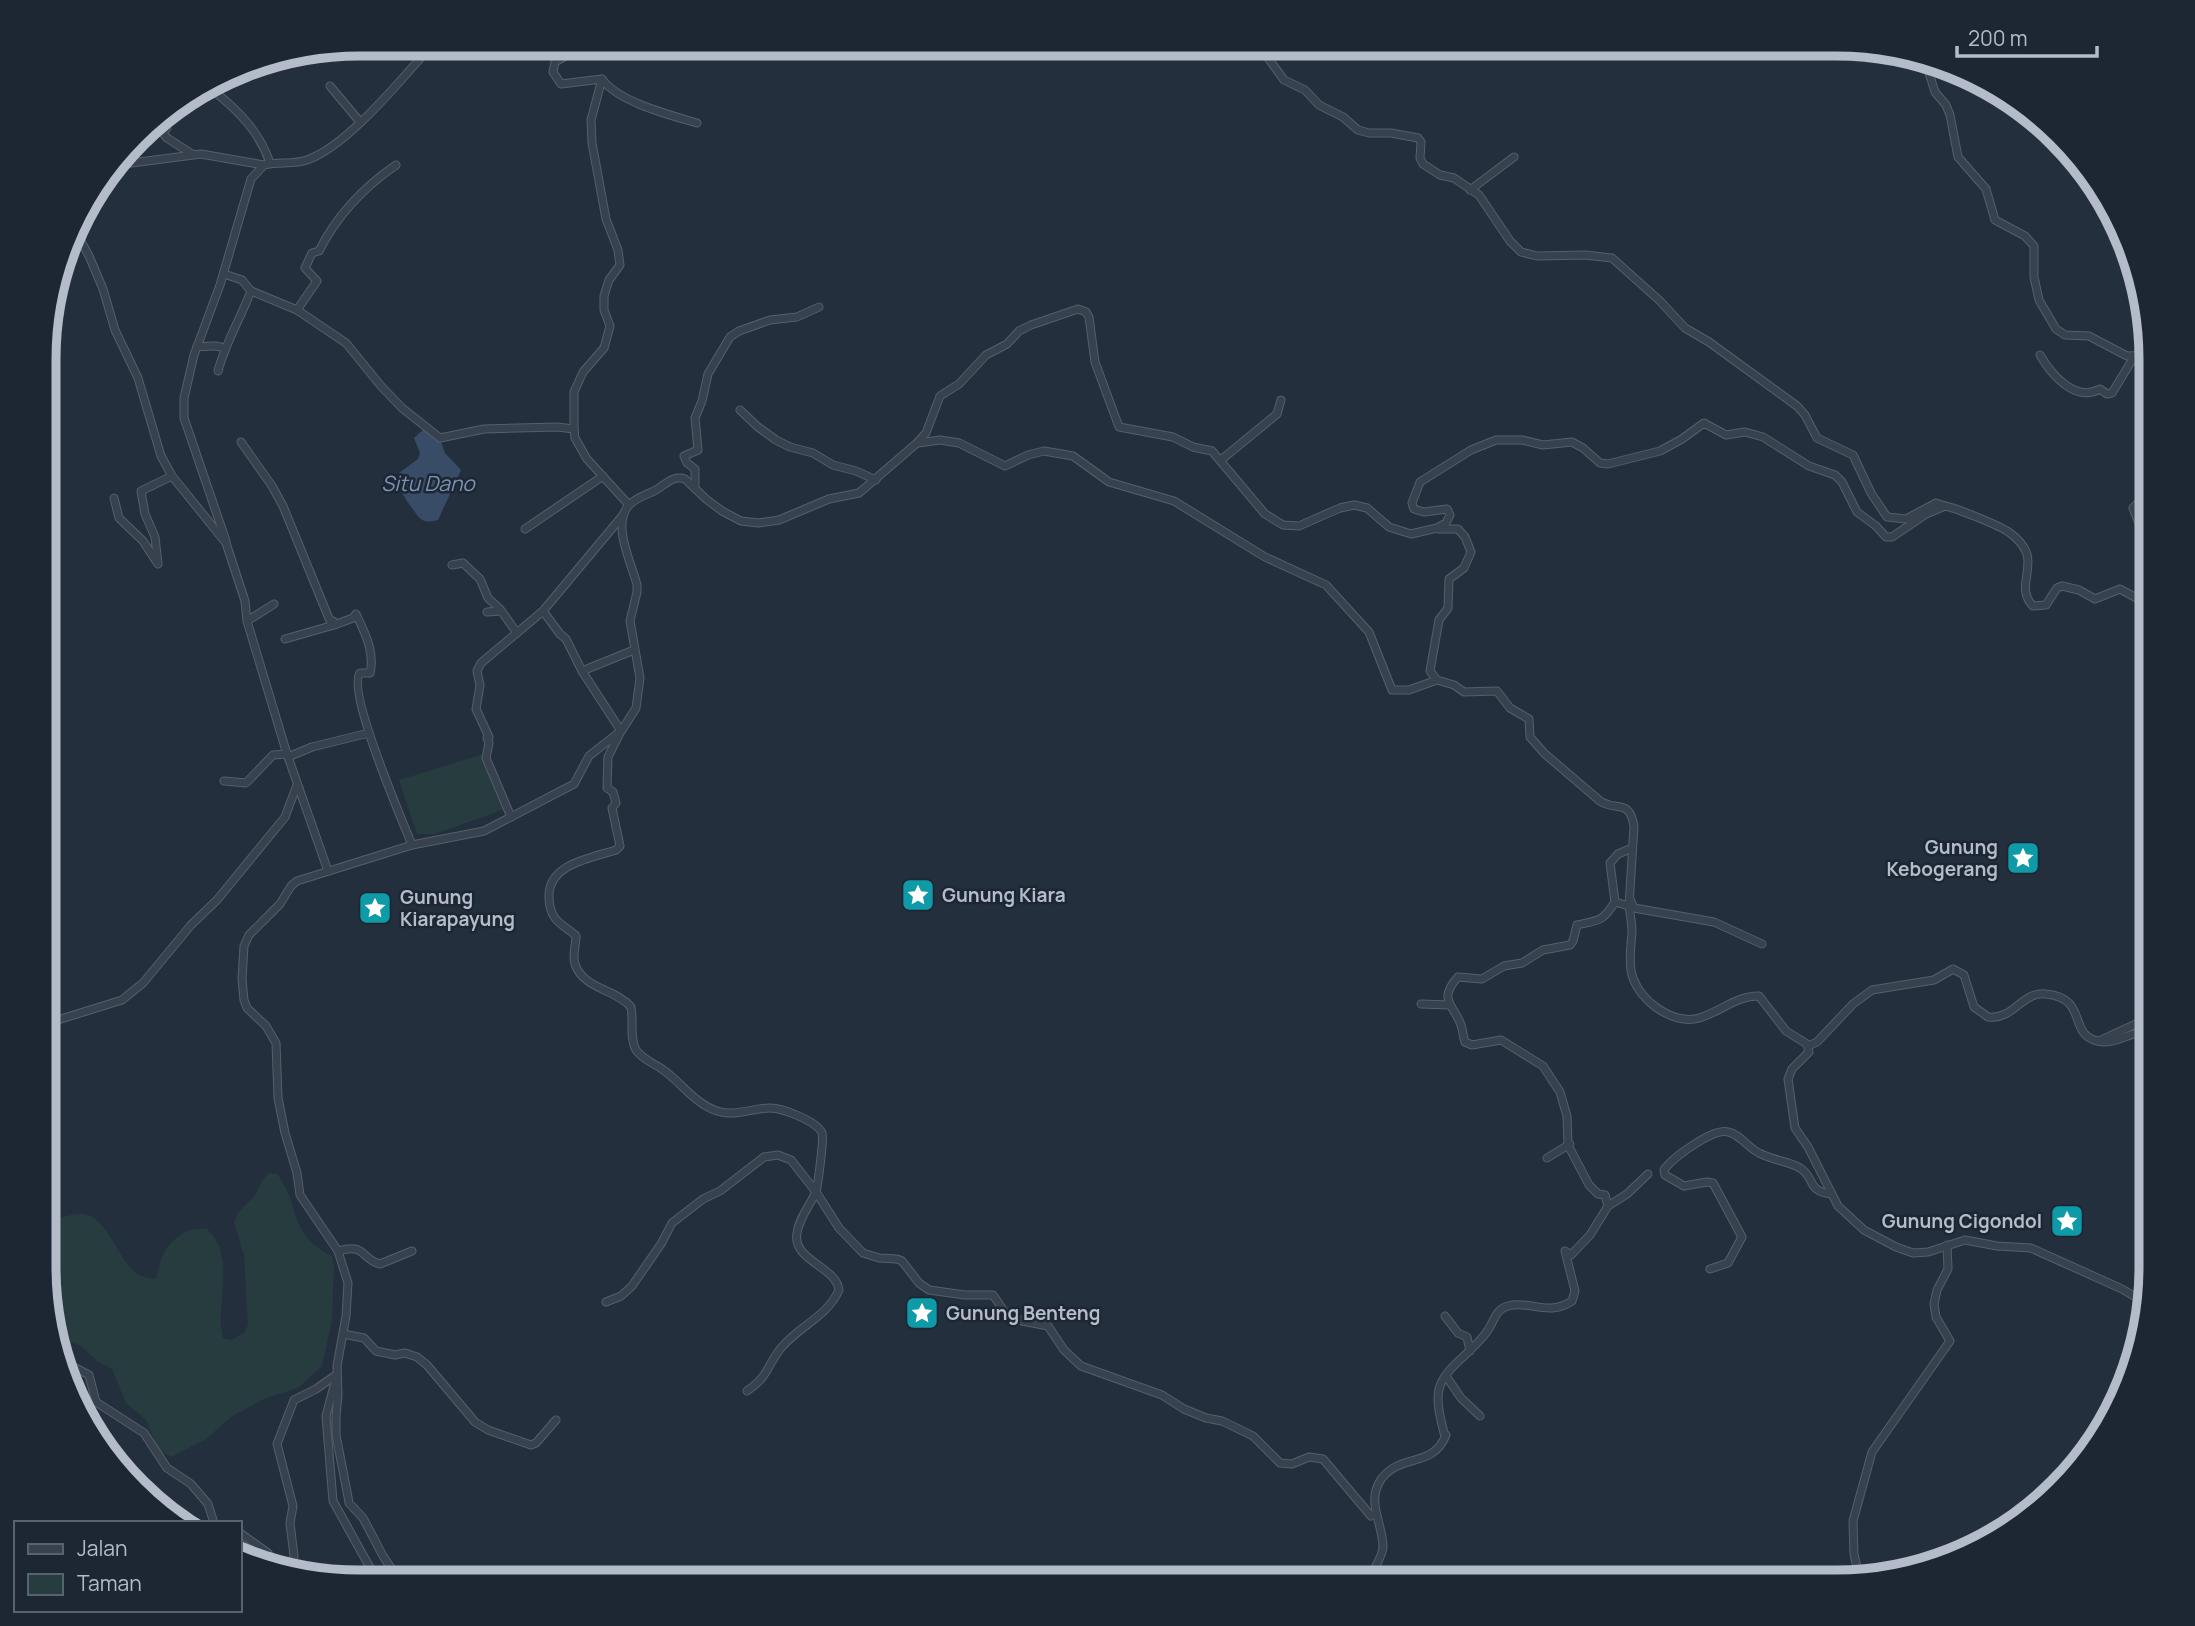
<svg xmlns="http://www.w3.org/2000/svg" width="2195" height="1626" font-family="Manrope,sans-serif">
	<rect width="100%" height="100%" fill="#242f3e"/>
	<g fill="#263c3f">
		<path d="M480 755 483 756 505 809 435 834H417L399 780Z"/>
		<path d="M269 1173 277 1174C302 1206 286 1233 332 1256L334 1268 332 1320 322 1366 298 1388 266 1398 231 1417 206 1439 171 1457 162 1452 156 1445 146 1420 126 1403 112 1369 97 1361 80 1345 58 1339 44 1288 45 1222C57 1220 70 1213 83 1214 108 1216 118 1262 139 1275 143 1277 151 1278 155 1279 160 1271 158 1265 162 1257 170 1239 188 1226 207 1229 238 1258 214 1303 223 1338L231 1340 244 1333 248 1325 244 1255 234 1223 237 1214 256 1194 263 1179Z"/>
	</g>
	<path fill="#394c67" d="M424 429 440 439 445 453 461 470 438 520C432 521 426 523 421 519 417 517 397 486 395 481L399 473 418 459 420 453 414 438Z"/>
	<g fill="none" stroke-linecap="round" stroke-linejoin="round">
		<defs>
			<g id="minor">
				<path d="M587 44 555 62 553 72 561 84 602 79 591 120 592 143 606 219 618 250 620 265 609 280 604 296V310L610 326 604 348 583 372 574 392V429L575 438 587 459 629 505"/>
				<path d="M1258 44 1284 80 1305 90 1319 105 1343 117 1358 130 1369 133H1391L1418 138 1421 142 1420 158 1423 164 1440 175 1454 178 1479 195 1510 241 1521 252 1537 256 1585 255 1612 258 1660 301 1685 328 1709 342 1797 406 1805 415 1817 438 1853 455 1871 493 1887 517 1906 519 1936 503 1945 506"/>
				<path d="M1925 60 1935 92 1946 105 1950 115 1958 157 1986 189 1995 220 2025 236 2034 246V277L2039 300 2056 329 2065 335 2089 336 2127 356 2150 355"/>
				<path d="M602 79C618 102 670 115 697 123"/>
				<path d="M330 86 360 122"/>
				<path d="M215 92C240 112 260 133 270 163"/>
				<path d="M167 128 162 132 167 138 192 154"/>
				<path d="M116 165 201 154 264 165"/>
				<path d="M1470 190 1514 157"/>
				<path d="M76 232 89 256 103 289 115 330 138 378 161 456 172 476 226 543 245 601 247 621 287 754 328 871"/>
				<path d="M224 274 242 280 251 291 297 310 346 343 381 386 402 408 440 438 484 429 557 427 574 429"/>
				<path d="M297 310 317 281 305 268 312 253 319 251C336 217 364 187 396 165"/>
				<path d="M197 346C207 348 215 343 225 349"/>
				<path d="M2040 355C2051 374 2075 403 2100 389L2107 394 2112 393 2134 357"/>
				<path d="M218 371C225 344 241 317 251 291"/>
				<path d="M740 410 758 427 776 440 790 447 813 453 833 465 856 471 876 480"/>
				<path d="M241 442 272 486 283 506 330 621H333L334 625 353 618 356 614C365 633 375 652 370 673H360C346 690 402 820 412 845"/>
				<path d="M918 443 940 440 959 443 1005 466 1028 455 1044 451 1073 456 1109 482 1174 501 1265 557 1326 585 1369 632 1392 690H1409L1437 680 1454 685 1464 692 1497 691 1510 708 1529 719 1530 737 1545 754 1600 801C1617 812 1629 798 1634 826L1629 906 1615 902C1602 922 1600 920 1577 925L1573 941 1570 945 1543 950 1522 963 1504 966 1482 979 1458 977C1437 1000 1454 1005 1461 1025 1463 1031 1463 1036 1465 1042L1472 1045 1501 1040 1543 1066 1560 1092 1567 1116 1568 1145 1589 1185 1598 1194 1605 1195 1608 1206 1590 1235 1571 1255 1565 1251 1575 1291 1572 1301C1548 1317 1531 1300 1508 1306 1496 1309 1494 1321 1488 1330 1475 1351 1445 1366 1439 1389 1436 1403 1441 1420 1444 1433L1446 1435C1433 1468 1402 1453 1382 1478 1365 1501 1383 1523 1383 1547 1382 1559 1372 1570 1369 1582"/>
				<path d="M1221 460 1277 414 1281 400"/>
				<path d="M695 488V469L687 463 684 456 698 450 695 418 702 401 708 374 730 337 739 331 770 320 797 317 819 307"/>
				<path d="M114 498 119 518 143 541 158 564 155 537 145 514 141 491 172 476"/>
				<path d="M525 529 603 476"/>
				<path d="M226 541 184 418V398L194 355 220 285 251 179 264 165C278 161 293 165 307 160 348 146 403 77 433 44"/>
				<path d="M452 565 463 563 480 579 488 598 500 609 517 633"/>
				<path d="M2151 575 2147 544 2133 508 2143 498 2151 497"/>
				<path d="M543 611 560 634 566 639 582 671 621 731 608 757 607 788 613 792 616 803 612 808 620 846 616 850C591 858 548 864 549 897 549 904 550 911 555 918 560 925 570 930 576 936 576 945 572 955 575 964 583 989 616 989 631 1007 634 1021 629 1037 636 1050 642 1059 653 1063 662 1069 680 1081 695 1104 717 1111 735 1117 752 1108 770 1108 782 1108 817 1121 822 1133 824 1140 818 1183 816 1192L839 1228 863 1253 879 1258 897 1259 902 1261 919 1283 929 1290 965 1295H993L1006 1314 1022 1321 1048 1326 1064 1350 1081 1366 1162 1395 1184 1409 1206 1418 1222 1421 1253 1436 1280 1463 1292 1464 1309 1457 1323 1459 1371 1516 1375 1513"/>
				<path d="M487 612 501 611"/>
				<path d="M247 621 274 604"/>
				<path d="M285 639 334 625"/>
				<path d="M582 671 634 650"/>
				<path d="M1437 680 1430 671 1439 620 1448 608 1449 579 1464 568 1471 552 1465 537 1458 529H1438"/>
				<path d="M288 757 312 747 369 733"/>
				<path d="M224 781 246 783 273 755 287 754"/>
				<path d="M511 817 486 758 489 743 487 738 489 737 476 709 480 685 477 671 481 663 543 611 624 514"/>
				<path d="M1630 899 1634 908 1714 922 1762 944"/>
				<path d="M1615 902 1610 863 1618 854 1632 848"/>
				<path d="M1629 906C1630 914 1632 923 1632 932 1631 945 1629 958 1631 970 1635 998 1672 1026 1699 1018 1720 1012 1738 995 1759 996L1786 1031 1807 1044 1809 1052 1792 1069 1788 1079 1795 1128 1808 1147 1838 1206 1864 1230 1896 1247 1913 1253 1928 1252 1965 1240 1997 1246 2031 1248 2122 1289 2147 1304"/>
				<path d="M1421 1004 1449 1005"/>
				<path d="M45 1024 122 1000 143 983 191 925 217 900 285 817 297 785"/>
				<path d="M2101 1040 2151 1017"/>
				<path d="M1808 1046 1817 1042 1853 1004 1872 990 1934 980 1953 969 1964 975 1974 1007 1988 1017C2014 1020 2022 991 2046 994 2087 998 2069 1031 2094 1040 2115 1048 2129 1029 2151 1033"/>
				<path d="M1547 1158 1570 1144"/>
				<path d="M1608 1206 1627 1194 1648 1174"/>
				<path d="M338 1251C367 1243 360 1259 380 1264L412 1251"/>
				<path d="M1710 1269 1728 1263 1742 1237 1713 1183 1707 1182 1684 1186 1665 1175 1664 1170C1672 1158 1713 1128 1728 1132 1740 1134 1748 1148 1759 1153 1772 1160 1788 1161 1800 1168 1816 1178 1806 1191 1831 1194"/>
				<path d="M606 1302 621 1296 632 1286 661 1244 672 1223 703 1199 720 1191 764 1157 778 1155 791 1160 816 1192C810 1205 799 1218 797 1233 792 1261 836 1266 839 1290 827 1317 799 1326 781 1348 766 1367 769 1376 747 1391"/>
				<path d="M1445 1316 1458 1333 1467 1337 1470 1351"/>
				<path d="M343 1334 364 1338 376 1351 395 1355 405 1353 417 1357 427 1365 475 1422 488 1430 531 1445 536 1443 556 1420"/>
				<path d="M65 1366H72L89 1375 96 1402 144 1433 167 1468 191 1484 208 1504 214 1523"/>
				<path d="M1446 1376 1461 1398 1480 1416"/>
				<path d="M335 1382 326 1416 333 1501 378 1582"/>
				<path d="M240 1533 268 1553 276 1567"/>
				<path d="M291 1571 294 1556 290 1523 293 1506 277 1444 294 1400 316 1389 336 1375"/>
				<path d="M1859 1577 1854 1554 1853 1521 1872 1452 1950 1341 1936 1317 1934 1304 1937 1290 1948 1269 1947 1245"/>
				<path d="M400 1582 383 1556 363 1518 349 1503 348 1497 336 1435V1416L338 1395 337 1366 346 1316 348 1283 338 1251 300 1195 297 1173 285 1133 278 1098 276 1043 266 1026 247 1008 244 1000 242 979 244 946 249 935 280 904 291 886 297 881 412 845 484 831 574 784 589 756 622 730 636 708 640 678 630 621 637 592V585C632 564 612 526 628 506 635 498 646 495 656 490 666 484 673 475 685 479L706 499 722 511 741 521 758 523 779 520 829 499 859 493 917 443 926 433 940 396 959 384 986 355 1007 344 1019 331 1031 325 1078 309 1086 312 1089 317 1095 362 1119 427 1173 437 1193 447 1212 451 1265 514 1283 525 1299 526 1340 508 1354 505 1367 508 1389 527 1411 534 1437 528 1446 523 1450 515 1447 509 1424 512 1414 509 1412 503 1420 482 1471 450 1496 440H1522L1543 445 1572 442 1583 448 1600 463 1608 464 1660 451 1682 439 1704 423 1726 435 1745 432 1763 437 1809 466 1835 475 1842 482 1857 512 1876 526 1886 537H1892L1926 514 1945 506C1956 508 2001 526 2010 533 2017 538 2024 546 2027 554 2032 572 2017 590 2033 606L2046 605 2057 588 2062 586 2079 590 2095 599 2120 589 2140 600 2148 594 2151 584"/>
			</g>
		</defs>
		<use href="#minor" stroke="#565f6c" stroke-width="9"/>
		<use href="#minor" stroke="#38414e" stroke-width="7"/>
	</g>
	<defs>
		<symbol id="sight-square" viewBox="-11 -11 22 22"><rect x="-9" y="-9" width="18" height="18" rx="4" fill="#0f9aa8" stroke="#1d2633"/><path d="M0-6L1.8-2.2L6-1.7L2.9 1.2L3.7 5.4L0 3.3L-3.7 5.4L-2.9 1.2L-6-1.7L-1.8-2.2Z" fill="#fff"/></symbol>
	</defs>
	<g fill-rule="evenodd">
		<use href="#sight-square" x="2004" y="839" width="38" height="38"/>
		<use href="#sight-square" x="899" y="876" width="38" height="38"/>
		<use href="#sight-square" x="356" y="889" width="38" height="38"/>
		<use href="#sight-square" x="2048" y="1202" width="38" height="38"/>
		<use href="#sight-square" x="903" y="1294" width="38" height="38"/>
	</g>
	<g text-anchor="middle" stroke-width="5" stroke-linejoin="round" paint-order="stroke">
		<g font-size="19" font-weight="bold" fill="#b4bcc9" stroke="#1d2633" text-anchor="start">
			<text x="1998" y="854" text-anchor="end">Gunung<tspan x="1998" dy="22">Kebogerang</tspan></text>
			<text x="942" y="902">Gunung Kiara</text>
			<text x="400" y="904">Gunung<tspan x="400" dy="22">Kiarapayung</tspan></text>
			<text x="2042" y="1228" text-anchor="end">Gunung Cigondol</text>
			<text x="946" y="1320">Gunung Benteng</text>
		</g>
		<g font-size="21" font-style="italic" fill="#7c92b1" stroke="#1d2633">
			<text x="428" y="491">Situ Dano</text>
		</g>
	</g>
	<path d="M0 0H2195V1626H0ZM359 56H1836A303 303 0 0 1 2139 359V1267A303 303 0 0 1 1836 1570H359A303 303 0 0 1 56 1267V359A303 303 0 0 1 359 56Z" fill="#1d2633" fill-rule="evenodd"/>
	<path fill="none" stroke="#b4bcc9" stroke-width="9" d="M359 56H1836A303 303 0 0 1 2139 359V1267A303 303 0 0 1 1836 1570H359A303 303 0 0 1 56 1267V359A303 303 0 0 1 359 56Z"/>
	<rect x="14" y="1521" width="228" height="91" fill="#1d2633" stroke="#59626f" stroke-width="2"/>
	<rect x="28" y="1544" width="35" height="10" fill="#38414e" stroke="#59626f" stroke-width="2"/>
	<text x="77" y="1556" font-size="21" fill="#b4bcc9">Jalan</text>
	<rect x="28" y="1574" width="35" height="21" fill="#263c3f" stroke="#59626f" stroke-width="2"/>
	<text x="77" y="1591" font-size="21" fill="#b4bcc9">Taman</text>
	<path d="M1957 46v10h140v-10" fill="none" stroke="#b4bcc9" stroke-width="3.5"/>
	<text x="1968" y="46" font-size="21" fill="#b4bcc9" stroke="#1d2633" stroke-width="5" paint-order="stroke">200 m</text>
</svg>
